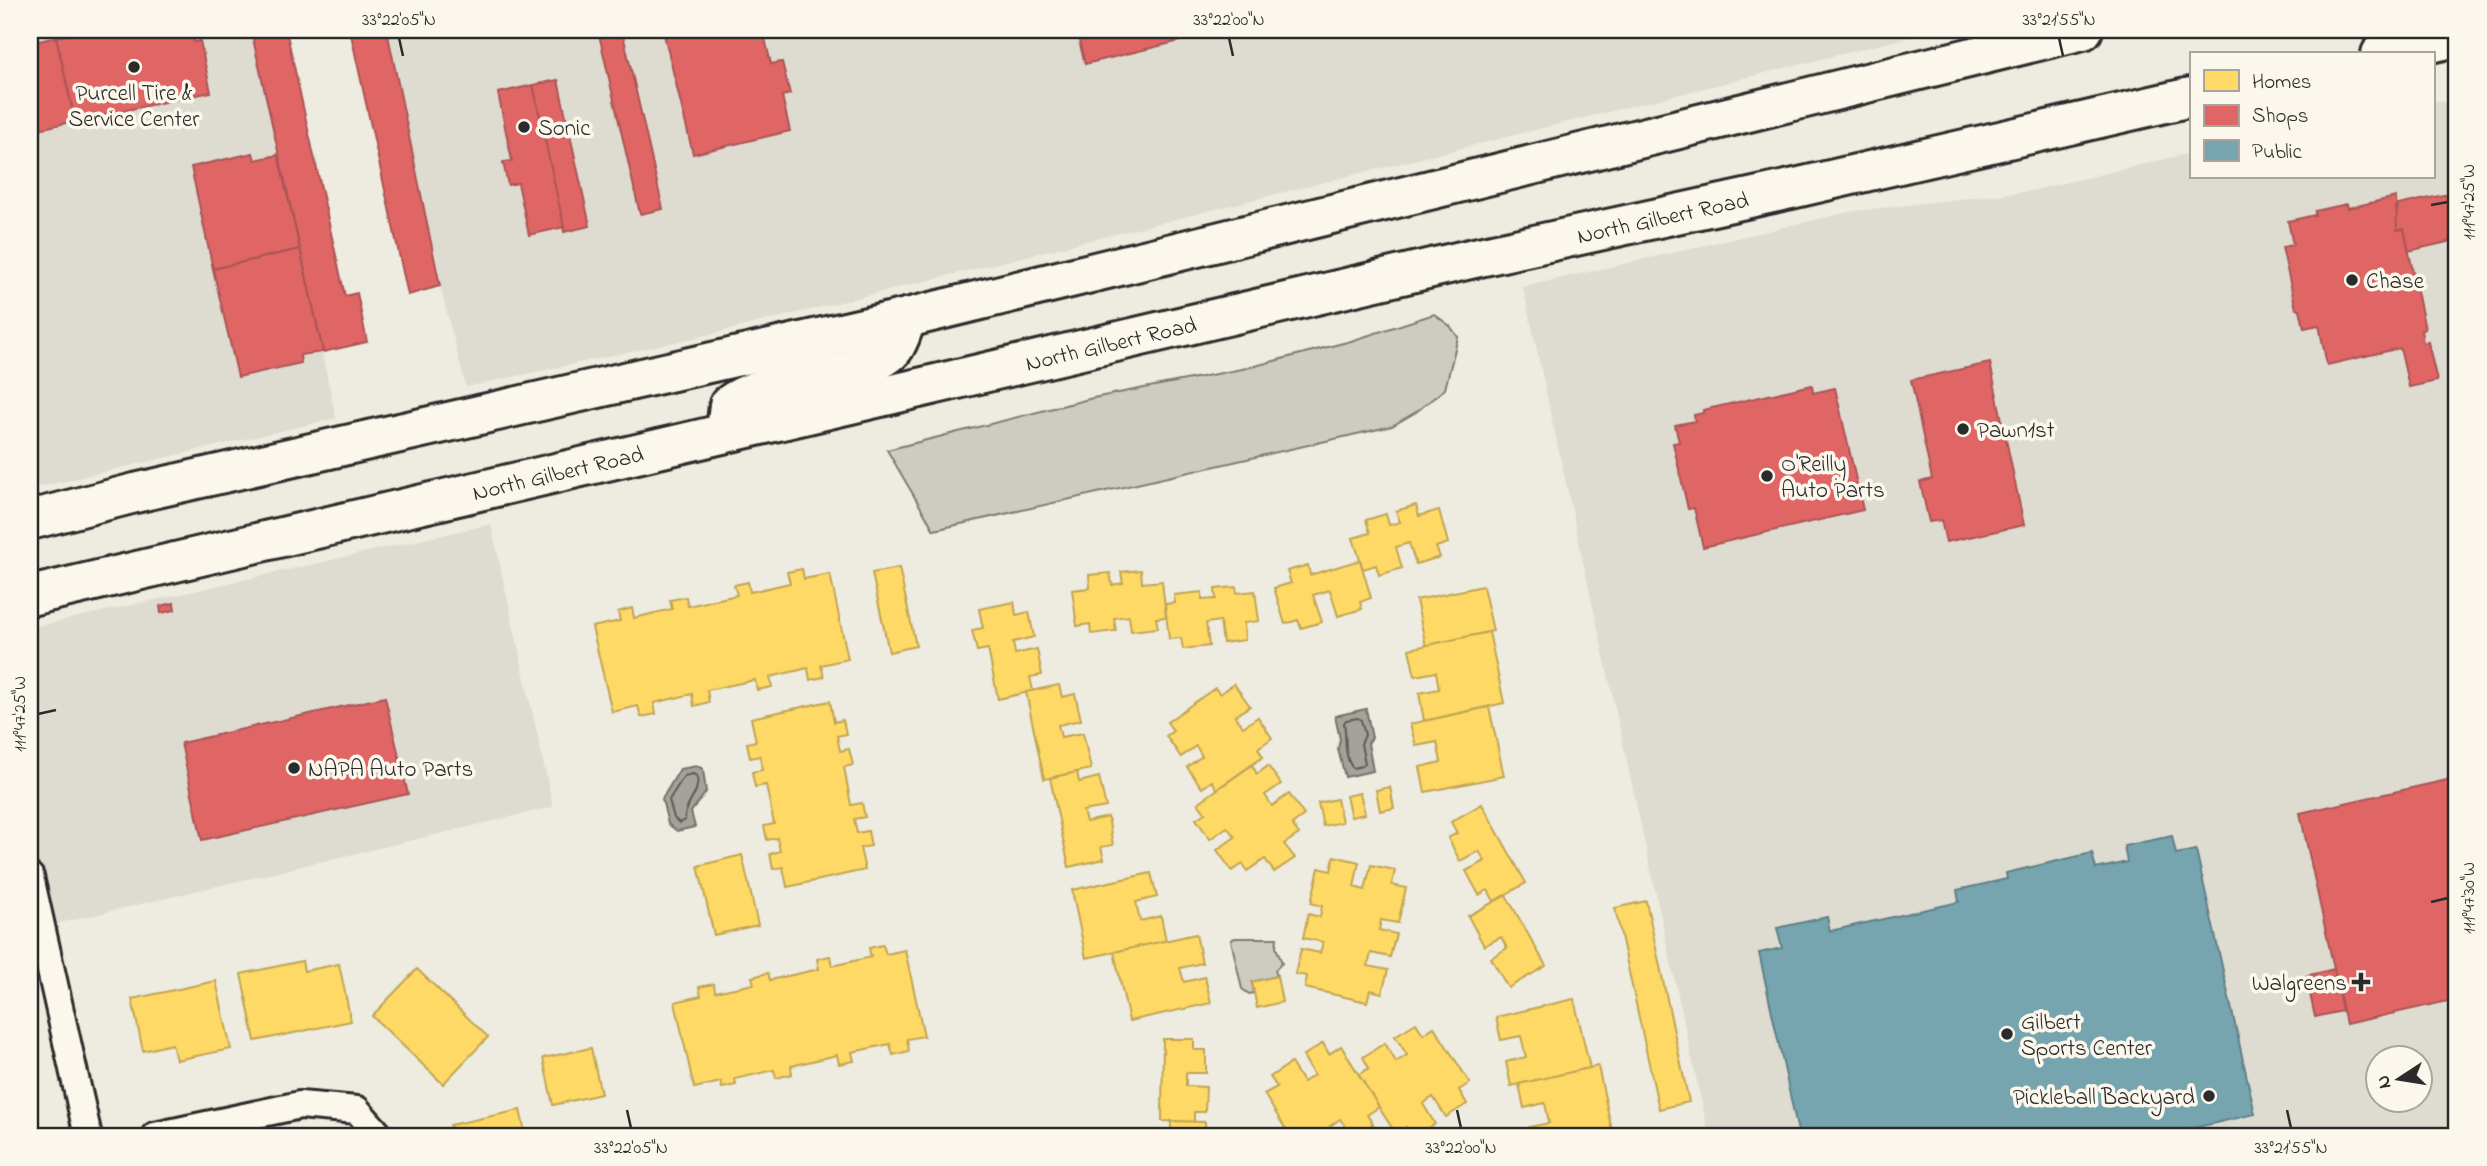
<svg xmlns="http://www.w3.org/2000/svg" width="2487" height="1166" font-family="'Indie Flower',sans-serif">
	<rect width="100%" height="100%" fill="#eeebe0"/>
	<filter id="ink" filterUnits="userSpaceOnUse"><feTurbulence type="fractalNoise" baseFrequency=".0143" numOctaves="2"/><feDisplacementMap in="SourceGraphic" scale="14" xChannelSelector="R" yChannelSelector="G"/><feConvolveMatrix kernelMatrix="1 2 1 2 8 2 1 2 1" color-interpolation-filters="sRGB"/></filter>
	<g filter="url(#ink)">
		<g fill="#dedbd1" fill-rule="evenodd">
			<path d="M30 30H251L336 418 30 489Z"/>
			<path d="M387 30H1938L712 334 466 387 440 286Z"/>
			<path d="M2433 100 2450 103 2457 108V1134L2448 1136H1709L1523 287 1854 211 2030 191 2191 153V177H2433ZM2378 1058H2420V1100H2378Z"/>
			<path d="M491 524 553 807 30 930V628Z"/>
		</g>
		<g fill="#cecbc2" stroke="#7c7b76" stroke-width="2">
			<path d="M1434 314 1450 326 1458 337 1445 389 1416 412 1392 426 934 530 887 450 1093 398 1247 368 1351 341Z"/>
			<path d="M1235 938H1277L1276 947 1282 963 1275 970 1277 976 1252 982 1254 993 1249 994 1242 989 1231 940Z"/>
		</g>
		<g fill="#a4a29a" stroke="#74726e" stroke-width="2">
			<path d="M1366 709 1372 738 1368 743 1373 771 1345 777 1338 749 1340 739 1335 716Z"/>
			<path d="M697 766 703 769 706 792 691 812 695 827 677 831 668 824 662 799 680 769Z"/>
		</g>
		<g fill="#ffd966" stroke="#bfa554" stroke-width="2">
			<path d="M1416 505 1419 516 1439 510 1448 543 1436 547 1440 557 1416 564 1409 543 1396 547 1402 568 1379 575 1376 565 1363 569 1353 538 1370 533 1366 520 1386 514 1389 525 1400 522 1396 511Z"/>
			<path d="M1360 560 1371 598 1360 602 1362 609 1338 616 1330 590 1313 595 1322 622 1301 628 1298 620 1285 624 1274 588 1291 583 1287 571 1308 565 1310 575Z"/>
			<path d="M899 568 916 646 889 652 872 573Z"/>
			<path d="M802 569 804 579 830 574 848 659 821 665 824 677 810 680 808 668 770 677 772 687 757 690 755 680 707 690 709 702 694 706 692 694 654 703 656 714 641 717 638 706 612 712 592 627 620 621 618 612 632 608 634 618 672 609 670 600 686 597 688 606 737 595 734 585 748 582 750 592 790 583 787 572Z"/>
			<path d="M1141 570 1142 583 1162 581 1166 617 1156 618 1158 628 1131 631 1129 616 1114 618 1116 631 1091 634 1090 624 1077 626 1072 590 1090 588 1089 575 1110 573 1112 585 1123 583 1121 572Z"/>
			<path d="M1483 586 1493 631 1426 646 1416 600Z"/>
			<path d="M1236 587 1237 593 1255 591 1259 621 1244 623 1245 640 1223 643 1220 621 1206 623 1209 646 1183 649 1181 638 1169 639 1165 604 1175 603 1174 595 1202 592V600L1216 599 1215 589Z"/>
			<path d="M1014 602 1016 615 1029 612 1034 637 1013 642 1015 654 1037 649 1042 675 1030 677 1033 691 998 699 988 649 977 651 972 630 983 628 979 609Z"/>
			<path d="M1489 632 1504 703 1424 721 1419 693 1439 689 1436 672 1415 676 1409 649Z"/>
			<path d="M1234 684 1250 706 1235 716 1243 727 1258 717 1272 738 1258 748 1263 757 1217 789 1212 781 1202 788 1187 767 1202 756 1196 746 1181 757 1166 736 1173 731 1167 722 1215 688 1220 694Z"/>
			<path d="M1059 685 1062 697 1075 694 1081 720 1058 725 1061 737 1083 733 1091 769 1044 779 1026 692Z"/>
			<path d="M830 701 834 722 843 720 846 734 837 736 840 751 849 749 853 765 844 767 851 805 862 803 865 817 854 819 857 833 868 831 871 846 860 848 865 870 787 887 783 867 773 869 770 854 780 851 777 838 767 840 764 826 774 824 766 785 755 787 752 772 762 770 760 756 750 758 747 743 756 741 751 718Z"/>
			<path d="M1489 707 1504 776 1425 792 1420 767 1441 762 1437 742 1416 746 1410 724Z"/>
			<path d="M1252 765 1257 774 1268 766 1281 784 1265 795 1272 806 1289 794 1304 815 1292 824 1299 834 1284 844 1295 858 1274 872 1265 859 1247 871 1243 864 1232 871 1217 850 1235 837 1227 827 1210 839 1196 819 1205 813 1198 803Z"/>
			<path d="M1077 772 1079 782 1099 777 1106 807 1083 811 1086 822 1108 817 1113 845 1101 847 1104 859 1069 867 1050 778Z"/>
			<path d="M1390 787 1394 808 1380 811 1376 790Z"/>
			<path d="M1360 793 1365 814 1351 817 1346 796Z"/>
			<path d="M1337 799 1342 822 1323 826 1318 803Z"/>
			<path d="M1482 804 1526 883 1494 901 1488 890 1479 895 1466 871 1485 861 1479 851 1460 861 1448 838 1457 833 1451 822Z"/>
			<path d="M742 855 758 925 714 935 698 866Z"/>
			<path d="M1334 856 1359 862 1354 887 1365 890 1371 865 1395 870 1392 885 1406 888 1398 923 1381 920 1379 930 1396 934 1390 957 1371 953 1368 966 1388 970 1382 993 1370 990 1367 1002 1305 988 1307 976 1295 974 1301 949 1320 953 1323 942 1303 938 1308 914 1320 917 1322 906 1311 903 1319 868 1331 871Z"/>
			<path d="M1151 873 1157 897 1136 902 1140 921 1161 916 1166 941 1086 958 1072 890Z"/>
			<path d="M1506 895 1546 966 1508 988 1491 958 1507 948 1501 937 1484 946 1468 916Z"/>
			<path d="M1646 901 1689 1102 1659 1109 1615 908Z"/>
			<path d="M1196 934 1202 963 1180 968 1184 982 1205 977 1211 1003 1129 1021 1114 952Z"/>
			<path d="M883 945 886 954 905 950 924 1036 907 1039 909 1051 893 1055 890 1044 852 1052 854 1061 839 1064 837 1055 791 1066 792 1074 776 1078 774 1070 735 1079 736 1085 722 1088 721 1082 694 1088 675 1002 701 996 699 987 714 984 715 992 754 984 752 977 768 973 770 980 819 969 817 959 830 956 832 966 871 957 869 948Z"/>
			<path d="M302 961 304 971 339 964 351 1021 255 1041 241 974Z"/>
			<path d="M417 969 488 1037 443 1084 372 1016Z"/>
			<path d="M1277 976 1282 1002 1257 1008 1252 982Z"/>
			<path d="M216 981 231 1049 176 1060 172 1044 143 1051 132 999Z"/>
			<path d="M1574 999 1590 1068 1511 1086 1506 1062 1526 1057 1521 1036 1501 1040 1496 1017Z"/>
			<path d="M1416 1023 1423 1034 1434 1027 1470 1083 1459 1090 1467 1104 1446 1117 1433 1097 1423 1104 1435 1124 1416 1136H1412L1406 1127 1396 1134 1358 1075 1369 1068 1363 1057 1385 1043 1396 1062 1407 1055 1395 1036Z"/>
			<path d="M1163 1039H1194V1050H1206V1073H1186V1086L1206 1087 1205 1112H1194V1122L1162 1121Z"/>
			<path d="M1323 1043 1329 1054 1341 1046 1379 1107 1367 1115 1373 1124 1353 1136 1340 1119 1330 1126 1337 1136H1290L1264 1094 1277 1087 1270 1077 1291 1063 1303 1082 1314 1075 1303 1056Z"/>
			<path d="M591 1048 601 1094 553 1105 543 1058Z"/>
			<path d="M1598 1066 1613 1135 1531 1136 1529 1127 1549 1123 1545 1103 1524 1108 1519 1084Z"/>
			<path d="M520 1110 526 1136H452L450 1125Z"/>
			<path d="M1171 1121 1205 1122V1133H1217V1136H1171Z"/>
		</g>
		<g fill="#e06666" stroke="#aa5454" stroke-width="2">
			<path d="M91 30H191L194 42 200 41 211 92 75 121 56 37Z"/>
			<path d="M251 30H286L345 296 357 293 367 342 323 352Z"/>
			<path d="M350 30H387L440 286 408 295Z"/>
			<path d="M598 30H622L663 209 640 214Z"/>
			<path d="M663 30H763L771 64 782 62 790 94 782 96 790 131 693 154Z"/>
			<path d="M1068 30H1177L1180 41 1085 64 1077 33 1069 35Z"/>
			<path d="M56 37 75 121 30 131V43Z"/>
			<path d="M558 80 590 226 564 232 533 85Z"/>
			<path d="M533 85 564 227 529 235 518 183 508 185 503 162 512 161 498 93Z"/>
			<path d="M253 153 255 160 278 155 300 249 213 269 191 167Z"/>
			<path d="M2457 192V240L2408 251 2404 229 2397 230 2395 222 2398 205Z"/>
			<path d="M2396 197 2397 230 2404 229 2425 329 2421 330 2423 343 2428 342 2437 381 2409 387 2400 348 2327 365 2319 325 2304 328 2300 309H2296L2282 247 2293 245 2288 221 2315 215V211L2347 204 2348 208Z"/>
			<path d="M300 249 323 352 300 355 301 363 238 377 213 269Z"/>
			<path d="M1990 363 2024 525 1946 542 1941 520 1929 522 1920 482 1932 479 1911 380Z"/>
			<path d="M1812 385 1813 393 1835 388 1863 510 1703 547 1694 508 1688 509 1673 443 1679 442 1675 425 1695 421 1694 415 1703 413V410Z"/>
			<path d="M174 603 175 610 161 613 160 606Z"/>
			<path d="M385 697 408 794 202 840 181 743Z"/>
			<path d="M2457 764V999L2346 1024 2300 813 2447 780Z"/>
			<path d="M2334 969 2342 1011 2315 1017 2306 976Z"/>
		</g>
		<path fill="#76a5af" stroke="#608087" stroke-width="2" d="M2172 836 2176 854 2196 850 2255 1114 2158 1136H1799L1759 953 1782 948 1777 928 1827 917 1830 931 1959 902 1957 890 2007 879 2006 873 2092 853 2096 869 2127 862 2124 846Z"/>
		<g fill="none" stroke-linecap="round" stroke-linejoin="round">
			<g stroke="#5b5b57" stroke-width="2">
				<path d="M1358 718 1361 720 1365 735 1361 744 1365 763 1362 766 1353 768C1343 757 1347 738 1344 723L1346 720Z"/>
				<path d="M693 774 697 776C701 794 684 803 685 820L679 823 674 818 669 800 684 776Z"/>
			</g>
			<defs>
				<g id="minor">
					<path d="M30 877 88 1136"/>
					<path d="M155 1136 300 1105 357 1110 380 1136"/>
				</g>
				<g id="primary">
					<path d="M2381 54 2457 37"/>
					<path d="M726 432 729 405C767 374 874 378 894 348 900 340 903 327 907 318"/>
					<path d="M30 520 135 493 907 318 2083 30"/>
					<path id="s1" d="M30 596 1470 259 1791 189 2191 97"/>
				</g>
			</defs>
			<use href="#minor" stroke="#2b2b2b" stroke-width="32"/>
			<use href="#primary" stroke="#2b2b2b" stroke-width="44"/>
			<use href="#minor" stroke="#fbf7ec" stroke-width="26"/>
			<use href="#primary" stroke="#fbf7ec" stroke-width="38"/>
		</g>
	</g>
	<path fill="none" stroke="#2b2b2b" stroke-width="2.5" d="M399 38 403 56M1229 38 1233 56M2059 38 2063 56M2431 205 2448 202M38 714 56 710M2431 902 2448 898M627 1110 631 1128M1457 1110 1461 1128M2287 1110 2291 1128"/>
	<g fill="#2b2b2b" stroke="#fbf7ec" stroke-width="2.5">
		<circle cx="134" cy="67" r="7"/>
		<circle cx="524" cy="127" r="7"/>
		<circle cx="2352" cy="280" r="7"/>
		<circle cx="1963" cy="429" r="7"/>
		<circle cx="1767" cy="476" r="7"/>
		<circle cx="294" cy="768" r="7"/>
		<path d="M2357.5 971.5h7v7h7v7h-7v7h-7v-7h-7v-7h7z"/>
		<circle cx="2007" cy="1034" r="7"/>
		<circle cx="2209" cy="1096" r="7"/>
	</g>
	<g text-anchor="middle" stroke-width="7" stroke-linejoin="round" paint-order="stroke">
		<g font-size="23" fill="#2b2b2b" stroke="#fbf7ec" text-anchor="start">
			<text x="134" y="100" text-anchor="middle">Purcell Tire &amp;<tspan x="134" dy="26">Service Center</tspan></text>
			<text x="538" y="135">Sonic</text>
			<text x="2366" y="288">Chase</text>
			<text x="1977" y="437">Pawn1st</text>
			<text x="1781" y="471">O'Reilly<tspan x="1781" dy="26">Auto Parts</tspan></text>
			<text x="308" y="776">NAPA Auto Parts</text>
			<text x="2347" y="990" text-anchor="end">Walgreens</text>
			<text x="2021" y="1029">Gilbert<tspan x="2021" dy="26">Sports Center</tspan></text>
			<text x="2195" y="1104" text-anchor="end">Pickleball Backyard</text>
		</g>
		<g font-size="23" fill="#2b2b2b" stroke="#fbf7ec">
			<text dy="8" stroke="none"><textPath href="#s1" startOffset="1676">North Gilbert Road</textPath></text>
			<text dy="8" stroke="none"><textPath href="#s1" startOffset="1110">North Gilbert Road</textPath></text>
			<text dy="8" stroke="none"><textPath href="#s1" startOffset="542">North Gilbert Road</textPath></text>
		</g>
	</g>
	<rect width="2487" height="1166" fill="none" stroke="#fbf7ec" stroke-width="77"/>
	<rect x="2190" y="52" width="245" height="126" fill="#fbf7ec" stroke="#a8a59f" stroke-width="2"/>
	<rect x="2204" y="70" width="35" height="21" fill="#ffd966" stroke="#a8a59f" stroke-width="2"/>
	<text x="2252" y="88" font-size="21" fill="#2b2b2b">Homes</text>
	<rect x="2204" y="105" width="35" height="21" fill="#e06666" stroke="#a8a59f" stroke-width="2"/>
	<text x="2252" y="122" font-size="21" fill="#2b2b2b">Shops</text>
	<rect x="2204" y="140" width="35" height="21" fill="#76a5af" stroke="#a8a59f" stroke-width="2"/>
	<text x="2252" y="158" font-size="21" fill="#2b2b2b">Public</text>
	<g transform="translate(2399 1079) rotate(258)"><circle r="33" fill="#fbf7ec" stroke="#a8a59f" stroke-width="2"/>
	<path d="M0-5L12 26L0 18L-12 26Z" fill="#2b2b2b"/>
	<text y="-10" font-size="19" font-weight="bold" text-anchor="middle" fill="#2b2b2b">N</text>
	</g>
	<rect x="38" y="38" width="2410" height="1090" fill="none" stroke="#2b2b2b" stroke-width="2.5"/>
	<g font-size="18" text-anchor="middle" fill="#2b2b2b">
		<text x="399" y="25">33°22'05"N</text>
		<text x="1229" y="25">33°22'00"N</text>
		<text x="2059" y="25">33°21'55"N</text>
		<text transform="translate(2468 202) rotate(-90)" y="6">111°47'25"W</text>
		<text transform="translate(19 714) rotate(-90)" y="6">111°47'25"W</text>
		<text transform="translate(2468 898) rotate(-90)" y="6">111°47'30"W</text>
		<text x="631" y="1153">33°22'05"N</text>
		<text x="1461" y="1153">33°22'00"N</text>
		<text x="2291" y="1153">33°21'55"N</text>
	</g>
</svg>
